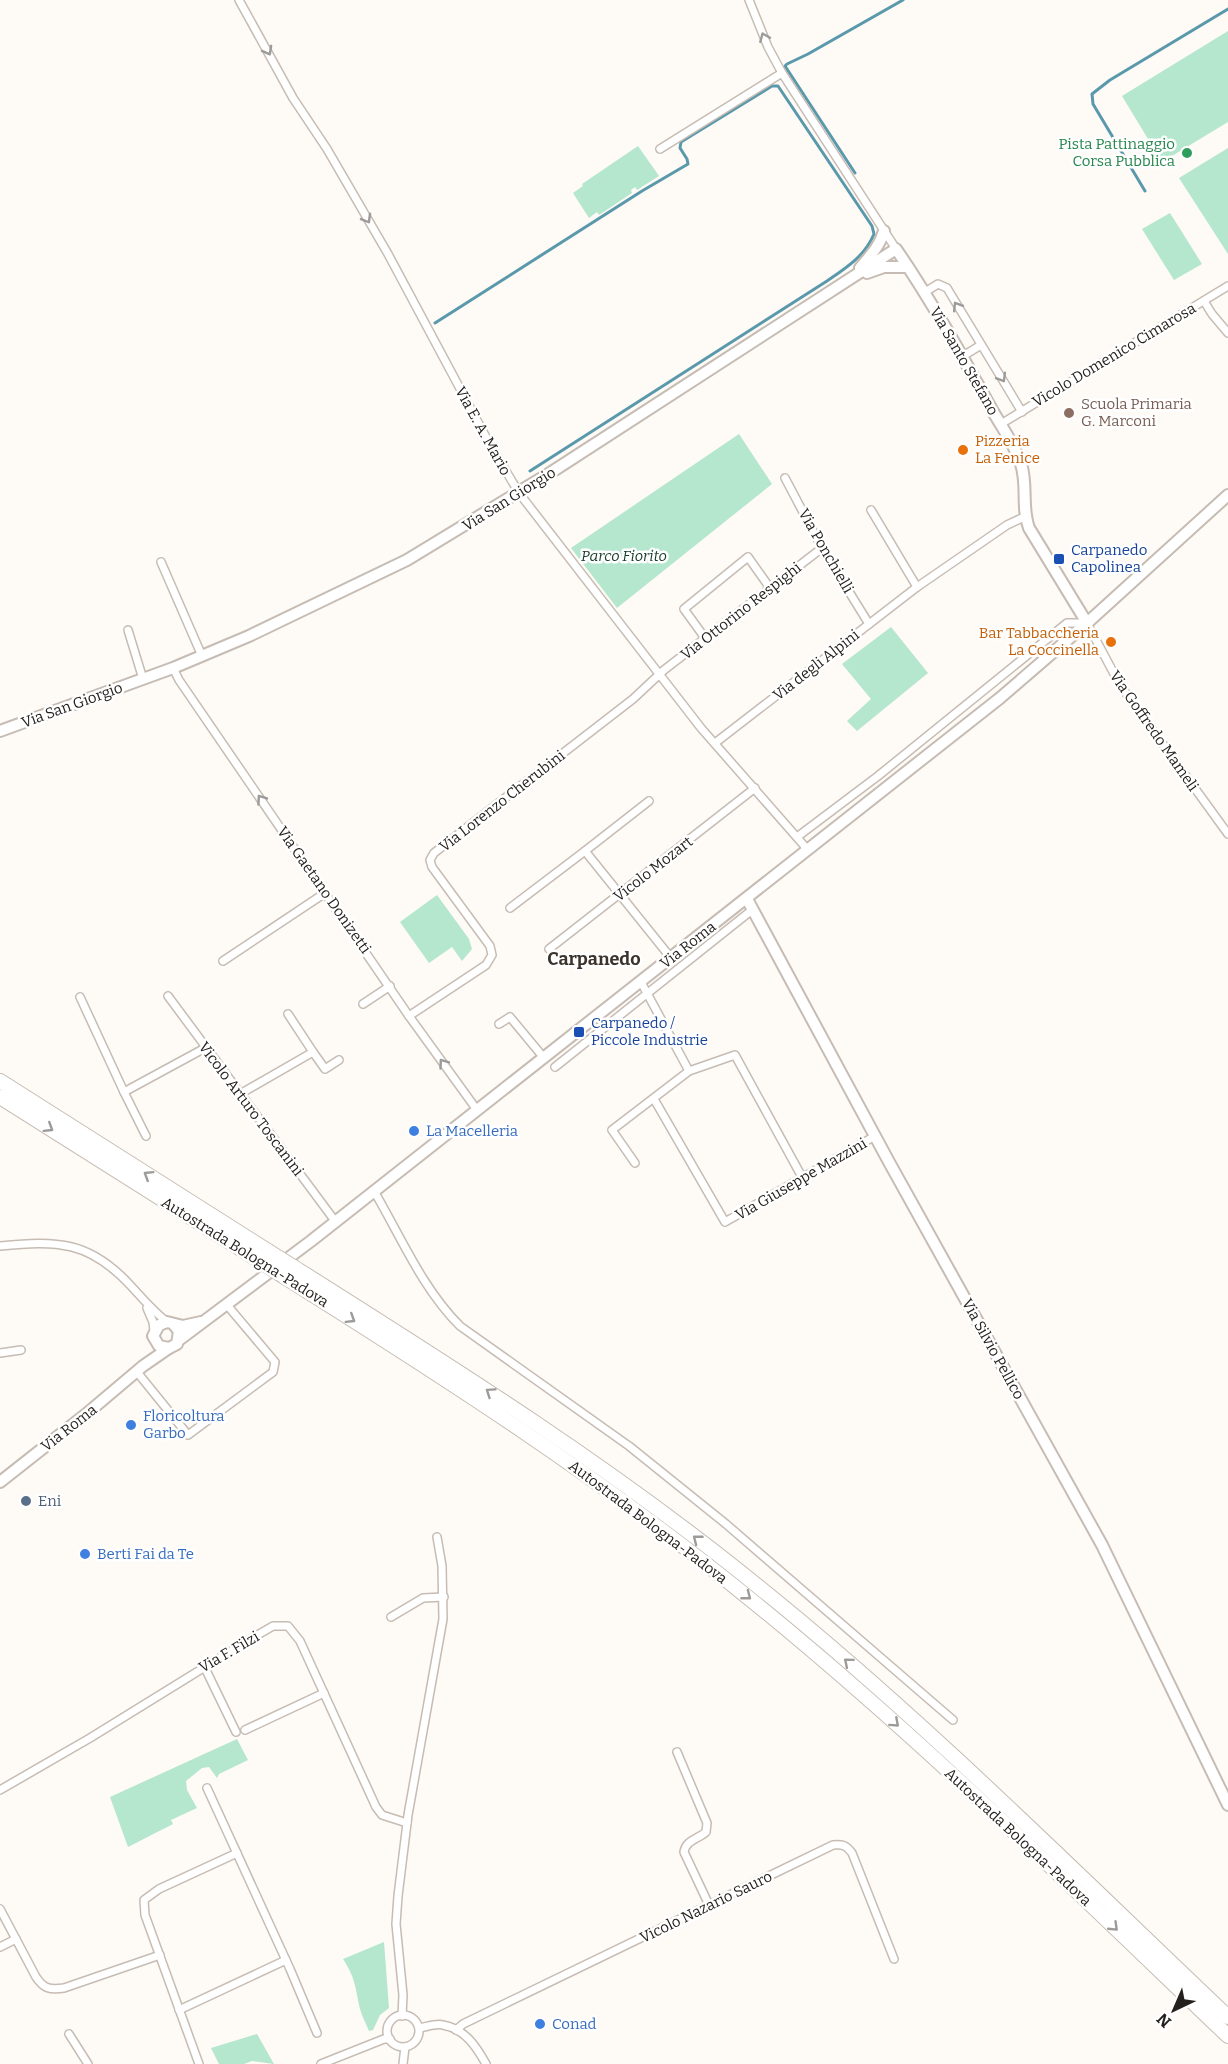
<svg xmlns="http://www.w3.org/2000/svg" width="1228" height="2064" font-family="Bitter,serif">
	<rect width="100%" height="100%" fill="#fefaf6"/>
	<g fill="#b5e6ce">
		<path d="M1228 31V122L1162 162 1122 96Z"/>
		<path d="M638 146 659 176 637 190 635 187 631 190 632 193 599 215 597 212 589 218 573 193 583 186 582 184Z"/>
		<path d="M1228 148V254L1179 178Z"/>
		<path d="M1170 213 1202 264 1174 280 1142 229Z"/>
		<path d="M739 434 772 484 617 608 571 548Z"/>
		<path d="M891 627 928 673 857 731 847 721 871 699 842 664Z"/>
		<path d="M437 895 469 939 472 949 462 961 452 947 429 963 400 922Z"/>
		<path d="M237 1739 248 1760 219 1774 217 1778 209 1767 202 1768 186 1781 187 1790 197 1808 171 1820 173 1824 128 1847 110 1797Z"/>
		<path d="M384 1942 389 2008 380 2015 373 2030 369 2031C366 2024 362 2016 360 2009 355 1987 356 1979 343 1959Z"/>
		<path d="M257 2034 274 2064 252 2061 244 2064H219L211 2048Z"/>
	</g>
	<g fill="none" stroke-linecap="round" stroke-linejoin="round">
		<g stroke="#5999ab" stroke-width="3">
			<path d="M855 173 785 66 787 64 808 54 903 0"/>
			<path d="M1145 191 1093 104 1092 94 1110 80 1228 9"/>
			<path d="M435 323 642 191 688 164 687 159 680 148 681 142 772 86H778L872 226 874 234C865 256 846 268 827 281L530 471"/>
		</g>
		<defs>
			<g id="street">
				<path d="M239 0 293 98 327 149 388 254 487 439 519 493 701 728 808 850"/>
				<path d="M749 0 768 47 782 73 896 249"/>
				<path d="M660 149 782 73"/>
				<path d="M925 292 938 284 947 288 1022 412"/>
				<path d="M1204 301 1212 314 1228 333"/>
				<path d="M963 356 981 345"/>
				<path d="M1001 424 1228 286"/>
				<path d="M785 478 822 548 869 624"/>
				<path d="M871 510 917 587"/>
				<path d="M161 562 202 656"/>
				<path d="M128 630 143 679"/>
				<path d="M705 638 684 609 748 557 770 588"/>
				<path d="M173 668 179 680 409 1016 477 1110"/>
				<path d="M715 743 917 587 1007 525 1024 517"/>
				<path d="M797 837 878 776 1067 623H1087L1120 685 1228 834"/>
				<path d="M585 851 649 801"/>
				<path d="M510 908 585 851 671 958"/>
				<path d="M549 949 755 788"/>
				<path d="M223 961 325 893"/>
				<path d="M641 982 689 1071 735 1055 802 1177"/>
				<path d="M168 996 335 1221"/>
				<path d="M80 997 124 1092 146 1136"/>
				<path d="M363 1004 390 986"/>
				<path d="M409 1016 486 965 492 955 490 946 432 867 430 860 434 853 633 699 664 670 822 548"/>
				<path d="M499 1024 510 1017 544 1058"/>
				<path d="M313 1052 325 1069 339 1060"/>
				<path d="M555 1067 752 910"/>
				<path d="M124 1092 205 1048"/>
				<path d="M240 1094 313 1052 288 1014"/>
				<path d="M654 1099 725 1222 875 1136"/>
				<path d="M635 1163 612 1130 689 1071"/>
				<path d="M374 1191C401 1237 422 1288 460 1326L629 1446 726 1524 953 1720"/>
				<path d="M0 1246C57 1240 90 1241 131 1286 143 1299 153 1311 167 1322"/>
				<path d="M147 1308 153 1322 154 1331"/>
				<path d="M0 1353 21 1350"/>
				<path d="M137 1372 188 1435 273 1372 275 1362 227 1305"/>
				<path d="M391 1617 423 1598 444 1597"/>
				<path d="M204 1666 236 1732"/>
				<path d="M245 1730 324 1693"/>
				<path d="M677 1752 707 1823 706 1832C698 1839 686 1840 684 1852L709 1905"/>
				<path d="M207 1788 290 1969 317 2033"/>
				<path d="M0 1790 90 1738 247 1641 273 1626H288L300 1641 376 1807 382 1815 407 1823"/>
				<path d="M0 1909 36 1977C44 1989 50 1990 64 1988L160 1955"/>
				<path d="M0 1947 16 1939"/>
				<path d="M179 2010 286 1960"/>
				<circle cx="403" cy="2031" r="16"/>
				<path d="M402 2016 403 1995 396 1924 398 1896 408 1815 443 1619 442 1566 437 1537"/>
				<path d="M419 2028C426 2027 436 2023 443 2025 465 2029 476 2046 486 2064"/>
				<path d="M456 2030 463 2024 833 1845C842 1844 846 1845 852 1853L894 1959"/>
				<path d="M69 2034 88 2064"/>
				<path d="M199 2064 145 1915 144 1900 159 1889 237 1853"/>
				<path d="M321 2064 384 2039H390"/>
				<path d="M403 2064 405 2047"/>
			</g>
			<g id="secondary">
				<path d="M860 268C870 256 880 246 884 231"/>
				<path d="M867 273 884 267H908"/>
				<path d="M0 731 173 668 249 636 407 560 550 473 896 249C931 300 961 354 991 408 1001 426 1015 445 1021 464 1028 485 1021 507 1029 528L1087 623"/>
				<path d="M747 899 889 1162 1102 1545 1228 1805"/>
				<path d="M174 1325 179 1331 177 1344 169 1348 159 1346 153 1336 159 1325 167 1322 183 1326 201 1322"/>
				<path d="M179 1340 311 1241 1000 698 1087 623 1228 495"/>
				<path d="M0 1482 85 1415 143 1366 169 1348"/>
			</g>
			<g id="highway">
				<path d="M0 1081 268 1251"/>
				<path d="M0 1097 260 1261"/>
				<path d="M292 1266C452 1367 613 1468 760 1588 925 1721 1075 1872 1228 2017"/>
				<path d="M283 1276C444 1377 603 1479 750 1599 918 1735 1072 1887 1228 2036"/>
			</g>
		</defs>
		<use href="#street" stroke="#c6bcb3" stroke-width="10"/>
		<use href="#secondary" stroke="#c6bcb3" stroke-width="14"/>
		<use href="#highway" stroke="#c6bcb3" stroke-width="16"/>
		<use href="#street" stroke="#fff" stroke-width="7"/>
		<use href="#secondary" stroke="#fff" stroke-width="10"/>
		<use href="#highway" stroke="#fff" stroke-width="14"/>
		<defs>
			<g id="highway-bridge">
				<path d="M268 1251 292 1266"/>
				<path d="M260 1261 283 1276"/>
			</g>
		</defs>
		<use href="#highway-bridge" stroke="#c6bcb3" stroke-width="16" stroke-linecap="butt"/>
		<use href="#highway-bridge" stroke="#fff" stroke-width="14"/>
	</g>
	<defs><path id="oneway-chevron" d="M-2-3.5L2.5 0L-2 3.5" fill="none" stroke-width="1.6" stroke-linecap="round" stroke-linejoin="round" transform="scale(1.5)"/></defs>
	<g stroke="#9c9b99">
		<use href="#oneway-chevron" transform="translate(764 37) rotate(-113)"/>
		<use href="#oneway-chevron" transform="translate(268 51) rotate(61)"/>
		<use href="#oneway-chevron" transform="translate(367 219) rotate(60)"/>
		<use href="#oneway-chevron" transform="translate(957 306) rotate(-122)"/>
		<use href="#oneway-chevron" transform="translate(1002 378) rotate(59)"/>
		<use href="#oneway-chevron" transform="translate(261 799) rotate(-125)"/>
		<use href="#oneway-chevron" transform="translate(443 1063) rotate(-126)"/>
		<use href="#oneway-chevron" transform="translate(49 1128) rotate(32)"/>
		<use href="#oneway-chevron" transform="translate(148 1175) rotate(-148)"/>
		<use href="#oneway-chevron" transform="translate(351 1319) rotate(32)"/>
		<use href="#oneway-chevron" transform="translate(490 1392) rotate(-146)"/>
		<use href="#oneway-chevron" transform="translate(697 1539) rotate(-142)"/>
		<use href="#oneway-chevron" transform="translate(747 1596) rotate(38)"/>
		<use href="#oneway-chevron" transform="translate(848 1662) rotate(-140)"/>
		<use href="#oneway-chevron" transform="translate(895 1723) rotate(42)"/>
		<use href="#oneway-chevron" transform="translate(1114 1927) rotate(44)"/>
	</g>
	<circle fill="#2e9e5b" stroke="#fff" stroke-width="2" cx="1187" cy="153" r="6"/>
	<circle fill="#8d6e63" stroke="#fff" stroke-width="2" cx="1069" cy="413" r="6"/>
	<g fill="#e8710a" stroke="#fff" stroke-width="2">
		<circle cx="963" cy="450" r="6"/>
		<circle cx="1111" cy="642" r="6"/>
	</g>
	<g fill="#1a4fb4" stroke="#fff" stroke-width="2">
		<rect x="1053" y="553" width="12" height="12" rx="3"/>
		<rect x="573" y="1026" width="12" height="12" rx="3"/>
	</g>
	<g fill="#3f7fe0" stroke="#fff" stroke-width="2">
		<circle cx="414" cy="1131" r="6"/>
		<circle cx="131" cy="1425" r="6"/>
		<circle cx="85" cy="1554" r="6"/>
		<circle cx="540" cy="2024" r="6"/>
	</g>
	<circle fill="#5c6f8a" stroke="#fff" stroke-width="2" cx="26" cy="1501" r="6"/>
	<g text-anchor="middle" stroke-width="5" stroke-linejoin="round" paint-order="stroke">
		<g font-size="15" fill="#27864d" stroke="#fff" text-anchor="end">
			<text x="1175" y="149">Pista Pattinaggio<tspan x="1175" dy="17">Corsa Pubblica</tspan></text>
		</g>
		<g font-size="15" fill="#24201d" stroke="#fff">
			<text transform="translate(1114 355) rotate(-31)" y="5">Vicolo Domenico Cimarosa</text>
			<text transform="translate(964 361) rotate(60)" y="5">Via Santo Stefano</text>
			<text transform="translate(483 431) rotate(61)" y="5">Via E. A. Mario</text>
			<text transform="translate(509 499) rotate(-32)" y="5">Via San Giorgio</text>
			<text transform="translate(826 551) rotate(60)" y="5">Via Ponchielli</text>
			<text transform="translate(741 611) rotate(-38)" y="5">Via Ottorino Respighi</text>
			<text transform="translate(816 665) rotate(-38)" y="5">Via degli Alpini</text>
			<text transform="translate(72 705) rotate(-20)" y="5">Via San Giorgio</text>
			<text transform="translate(1154 731) rotate(55)" y="5">Via Goffredo Mameli</text>
			<text transform="translate(502 801) rotate(-38)" y="5">Via Lorenzo Cherubini</text>
			<text transform="translate(653 869) rotate(-38)" y="5">Vicolo Mozart</text>
			<text transform="translate(324 890) rotate(55)" y="5">Via Gaetano Donizetti</text>
			<text transform="translate(688 945) rotate(-38)" y="5">Via Roma</text>
			<text transform="translate(251 1109) rotate(53)" y="5">Vicolo Arturo Toscanini</text>
			<text transform="translate(801 1179) rotate(-30)" y="5">Via Giuseppe Mazzini</text>
			<text transform="translate(245 1252) rotate(32)" y="5">Autostrada Bologna-Padova</text>
			<text transform="translate(993 1349) rotate(61)" y="5">Via Silvio Pellico</text>
			<text transform="translate(69 1428) rotate(-38)" y="5">Via Roma</text>
			<text transform="translate(648 1522) rotate(37)" y="5">Autostrada Bologna-Padova</text>
			<text transform="translate(229 1652) rotate(-30)" y="5">Via F. Filzi</text>
			<text transform="translate(1018 1837) rotate(43)" y="5">Autostrada Bologna-Padova</text>
			<text transform="translate(706 1907) rotate(-26)" y="5">Vicolo Nazario Sauro</text>
		</g>
		<g font-size="15" fill="#785e54" stroke="#fff" text-anchor="start">
			<text x="1081" y="409">Scuola Primaria<tspan x="1081" dy="17">G. Marconi</tspan></text>
		</g>
		<g font-size="15" fill="#c56008" stroke="#fff" text-anchor="start">
			<text x="975" y="446">Pizzeria<tspan x="975" dy="17">La Fenice</tspan></text>
			<text x="1099" y="638" text-anchor="end">Bar Tabbaccheria<tspan x="1099" dy="17">La Coccinella</tspan></text>
		</g>
		<g font-size="15" fill="#164399" stroke="#fff" text-anchor="start">
			<text x="1071" y="555">Carpanedo<tspan x="1071" dy="17">Capolinea</tspan></text>
			<text x="591" y="1028">Carpanedo /<tspan x="591" dy="17">Piccole Industrie</tspan></text>
		</g>
		<g font-size="15" font-style="italic" fill="#163a2b" stroke="#fff">
			<text x="624" y="561">Parco Fiorito</text>
		</g>
		<g font-size="15" fill="#366cbe" stroke="#fff" text-anchor="start">
			<text x="426" y="1136">La Macelleria</text>
			<text x="143" y="1421">Floricoltura<tspan x="143" dy="17">Garbo</tspan></text>
			<text x="97" y="1559">Berti Fai da Te</text>
			<text x="552" y="2029">Conad</text>
		</g>
		<g font-size="15" fill="#4e5e75" stroke="#fff" text-anchor="start">
			<text x="38" y="1506">Eni</text>
		</g>
		<g font-size="18" font-weight="bold" fill="#3b332c" stroke="#fff">
			<text x="594" y="965">Carpanedo</text>
		</g>
	</g>
	<g transform="translate(1174 2010) rotate(224)" stroke="#ffffff" stroke-width="4.5" paint-order="stroke">
	<path d="M0-4.5L10 22L0 15L-10 22Z" fill="#24201d"/>
	<text y="-9" font-size="16" font-weight="bold" text-anchor="middle" fill="#24201d">N</text>
	</g>
</svg>
